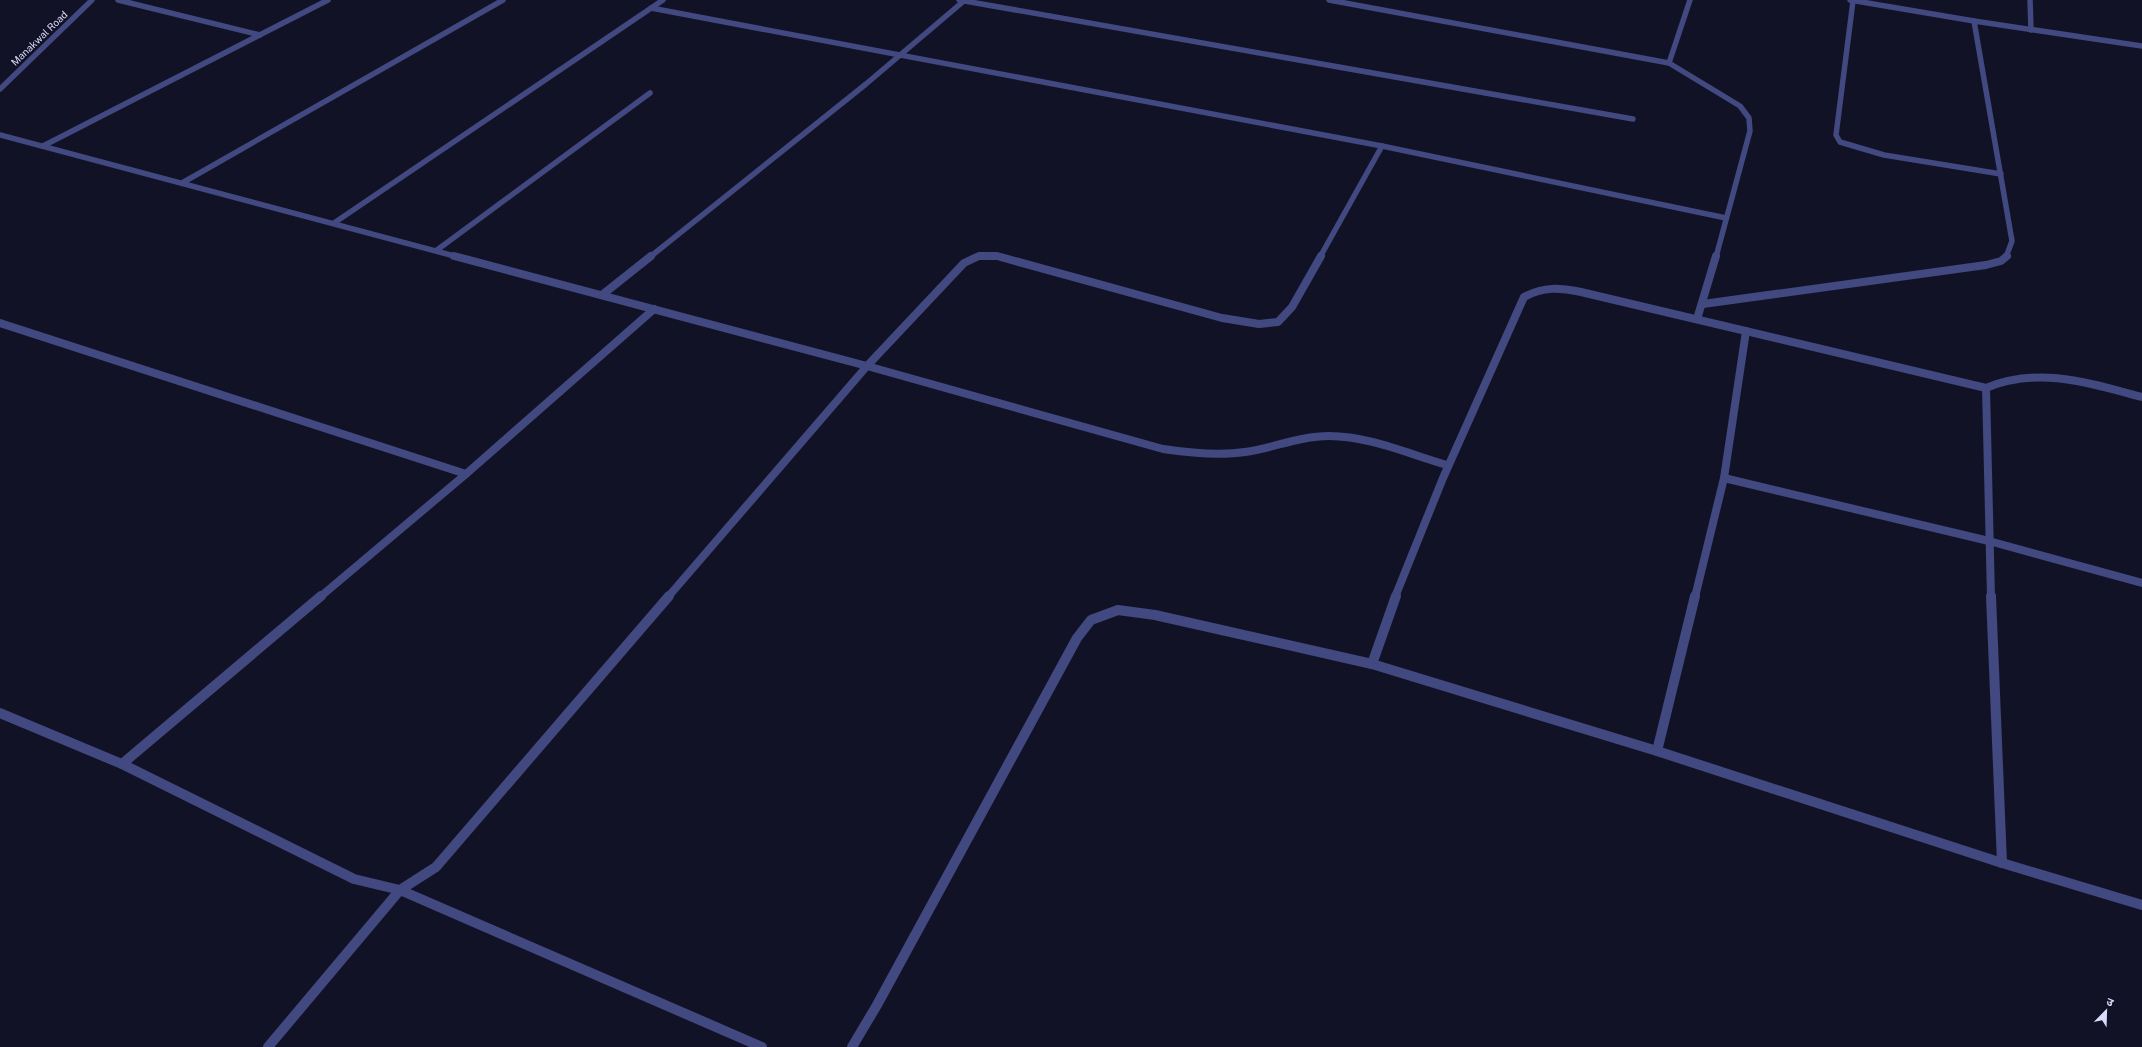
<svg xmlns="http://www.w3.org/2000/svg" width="2142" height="1047" font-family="'Public Sans','Noto Sans Devanagari',sans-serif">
	<rect width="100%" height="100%" fill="#121226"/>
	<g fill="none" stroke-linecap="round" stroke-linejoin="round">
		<g stroke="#424880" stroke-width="5.5">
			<path d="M118 0 260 35"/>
			<path d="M959 0 1633 119"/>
			<path d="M1329 0 1669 63 1740 106 1749 118 1750 131 1716 257"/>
			<path d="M1850 0 1974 21"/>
			<path d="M2030 0 2031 30"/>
			<path d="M1853 1 1836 135 1840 142 1884 155 2001 174"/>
			<path d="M651 8 1382 146 1726 218"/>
			<path d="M1669 63 1690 0"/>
			<path d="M0 135 458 257"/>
			<path d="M43 146 328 0"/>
			<path d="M182 183 503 0"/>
			<path d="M334 223 663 0"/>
			<path d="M437 250 650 93"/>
			<path d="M650 257 866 84 965 0"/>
			<path d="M977 257H1001"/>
			<path d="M1320 257 1382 146"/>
			<path d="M2006 257 2012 241 1974 21 2142 46"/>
		</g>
		<g stroke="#424880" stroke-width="8">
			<path d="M454 256 867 366 1163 449C1190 453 1218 456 1245 452 1273 448 1300 436 1329 436 1369 436 1409 454 1447 465"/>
			<path d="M602 295 651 256"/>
			<path d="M1703 304 1986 265 2001 261 2007 256"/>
			<path d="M1697 319 1716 256"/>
			<path d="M0 323 466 474"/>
			<path d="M1986 388 1991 597"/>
			<path d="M1724 478 1746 331"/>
			<path d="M320 597 466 474 654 309"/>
			<path d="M668 597 867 366 964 263 979 256H997L1222 318 1259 324 1278 322 1292 307 1321 256"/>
			<path d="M1395 597 1443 478 1524 297C1544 286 1560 288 1581 292L1986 388C2039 366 2089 383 2142 397"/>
			<path d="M1695 597 1724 478 1989 541 2142 583"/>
		</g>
		<g stroke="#424880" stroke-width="10">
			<path d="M1396 596 1372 664 1657 751 2002 863 2142 905"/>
			<path d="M1991 596 2002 863"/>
			<path d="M0 713 122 764 354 879 400 890 436 867 669 596"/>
			<path d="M1657 751 1695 596"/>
			<path d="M122 764 321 596"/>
			<path d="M268 1047 400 890 762 1047"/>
			<path d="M852 1047 877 1005 1077 638 1091 620 1118 610 1155 615 1372 664"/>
		</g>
		<path stroke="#424880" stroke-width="5.5" d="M0 89 92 0"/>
	</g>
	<g text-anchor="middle" stroke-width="3.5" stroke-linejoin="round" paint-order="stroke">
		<g font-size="10" fill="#dadbfb" stroke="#121226">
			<text transform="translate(39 38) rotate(-44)" y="4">Manakwal Road</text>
		</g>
	</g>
	<g transform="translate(2106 1011) rotate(23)" stroke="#121226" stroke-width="3" paint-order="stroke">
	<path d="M0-3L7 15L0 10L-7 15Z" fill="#dadbfb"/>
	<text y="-6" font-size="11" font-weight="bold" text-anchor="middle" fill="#dadbfb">उ</text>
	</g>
</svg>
